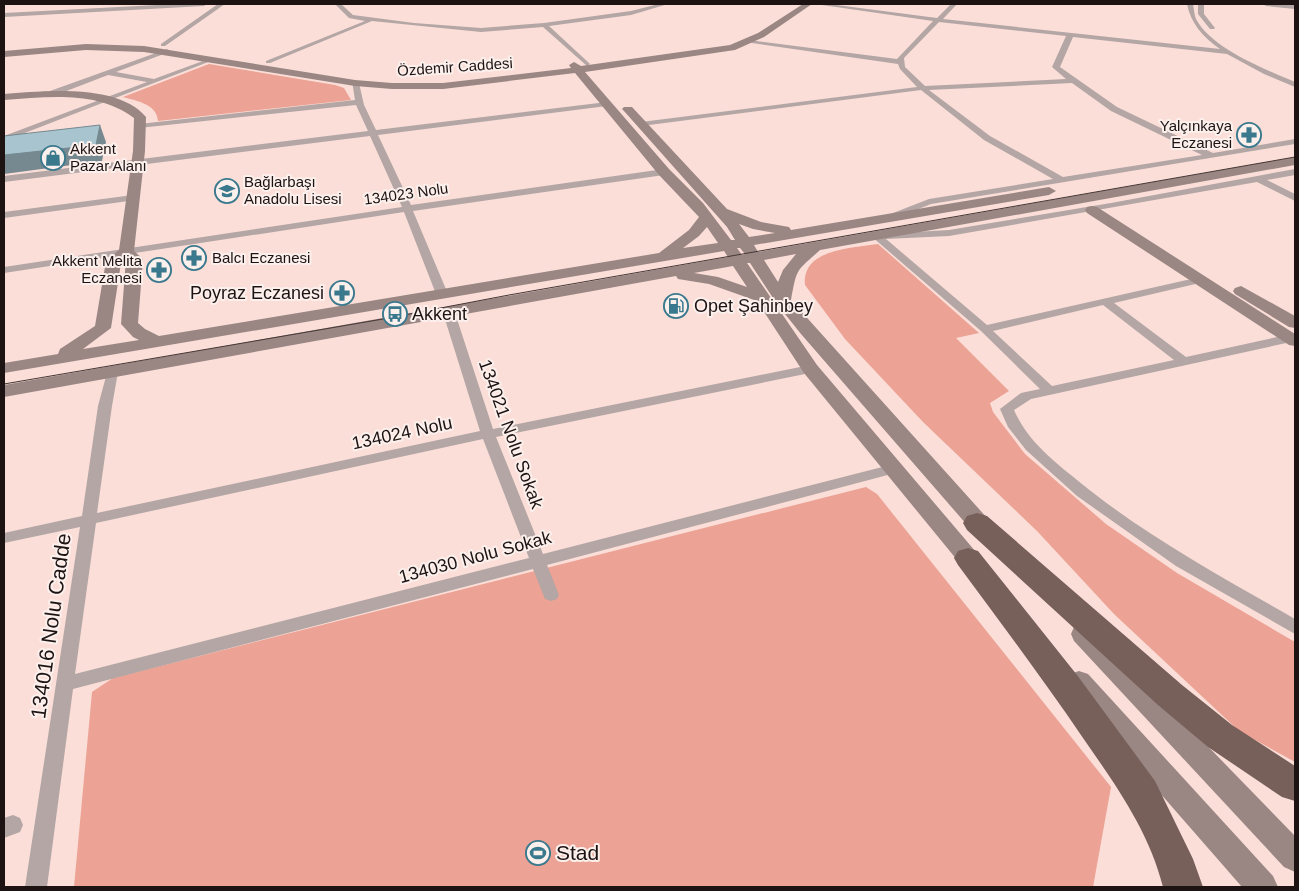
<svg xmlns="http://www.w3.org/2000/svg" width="1299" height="891" font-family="Arial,sans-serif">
	<rect width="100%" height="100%" fill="#fbded8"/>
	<g fill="#eca294">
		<path d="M209 64 335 85 344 88 351 100 158 121C157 104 137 101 123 97Z"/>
		<path d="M878 244 979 333 956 338 1009 391 990 403 993 412 1025 454 1106 524 1177 573 1295 642V762L1239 731 1114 614 1037 531 923 422 845 339 805 285C801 249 852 248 878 244Z"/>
		<path d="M866 487 877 494 1111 787 1093 887H74L92 692 113 678Z"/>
	</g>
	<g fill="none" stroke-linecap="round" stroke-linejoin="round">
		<g fill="#b3a6a4" fill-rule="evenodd">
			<path d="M176 4H207L204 6 4 17V13Z"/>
			<path d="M218 4H225L165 46H161V44Z"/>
			<path d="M335 4H341L353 15 414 23 481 28 544 23 631 11 659 4H668L631 15 549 26 589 63 590 64 587 66 543 27 481 32 372 21 270 63H266V61L365 21 349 18Z"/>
			<path d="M815 4H829L937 18 951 4H957L943 19 1220 49C1203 37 1191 24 1187 4H1193C1194 9 1194 14 1196 19 1212 49 1265 69 1295 82V87L1264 74 1227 54 1073 37 1060 67 1117 107 1213 153 1295 139V144L931 204 891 220 886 217 888 215 929 199 1053 179 984 140 921 90 641 126 637 124 641 122 917 87 900 69 898 64 745 42 748 40 897 59 933 21ZM939 22 1066 36 1052 67 1066 79 925 86 905 67 904 58ZM1072 83 1111 111 1202 155 1063 177 990 136 929 90Z"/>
			<path d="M1198 4H1204V14L1215 28 1214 29H1210L1198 14Z"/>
			<path d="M1263 4 1295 5V9L1266 6Z"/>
			<path d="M167 49 170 51 169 52 116 72 154 79 211 58 216 59 4 141V136L147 82 108 75 56 95H50V91Z"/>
			<path d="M352 81 359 83 364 105 376 130 607 102 611 104 607 106 378 135 411 205 664 169 668 172 664 175 413 211 448 294 442 297 436 294 404 212 4 273V267L402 207 370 136 4 182V176L368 131 356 105 139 128 135 126 139 124 355 100Z"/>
			<path d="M1295 169V175L1267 180 1295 194V201L1257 182 949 236 886 239 987 325 1200 277 1205 280 1204 282 1114 303 1186 357 1291 334 1295 335V340L1291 342 1031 399 1014 410C1027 440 1052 460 1077 480 1144 535 1220 576 1295 619V634L1176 566 1077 496 1026 450 1008 427 1000 409 1021 393 1040 389 981 331 871 236 876 233 880 234 949 230 1111 203ZM1103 305 1174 360 1052 386 993 331Z"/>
			<path d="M133 195 136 196V200L4 218V212Z"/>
			<path d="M449 310 455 313 493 429 810 365 816 369 810 373 496 437 543 554 894 464 899 466 901 469 899 472 547 565 559 595 557 599 551 601 545 599 533 569 73 689 47 887H25L80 527 4 543V533L82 516 98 406 108 369H116L118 372 112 406 97 513 480 431 443 313ZM483 439 529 558 75 674 96 523Z"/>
			<path d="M13 815 20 818 23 825 20 832 4 838V818Z"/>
		</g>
		<g fill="#9a8784" fill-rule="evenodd">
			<path d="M803 4H812L764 37 735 50 585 72 669 169 703 203 731 240H735L727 227 624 111 622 109 624 107H632L727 209 761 222 789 227 791 230 1049 187 1056 191 1049 195 754 245 758 252 1295 157V165L820 250C796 272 797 267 791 300L997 529 1000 535 997 541 989 543 981 541 801 334 777 304 750 263H747L817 365 987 565 991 571 987 577 979 580 971 577 804 373 757 301 709 284 678 279 676 276 4 397V385L728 257 724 251 4 373V363L58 354 60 349 95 326 106 261 119 250 133 151 134 118C97 90 48 97 4 100V94C43 91 118 83 146 117L145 151 134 251 143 259 138 323 145 329 159 336 659 253 689 230 699 217 659 175 575 73 443 89H392L355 86 144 52 86 50 4 57V51L86 44 144 46 355 80 392 83H443L571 68 569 65 574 62 581 66 730 45 758 33ZM739 224 753 229 775 233 749 237ZM707 227 718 243 683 248 699 236ZM737 248H740L745 254 742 255ZM796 254 783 270 778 282 764 260ZM126 259 121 324 133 337 139 340 83 349 111 328 121 263ZM733 266 747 287 718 277 694 273Z"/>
			<path d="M1092 206 1097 207 1295 334V346L1289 345 1087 213 1085 210 1087 207Z"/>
			<path d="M1241 286 1295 316V328L1289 327 1235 294 1233 291 1235 288Z"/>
			<path d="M1083 624 1092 627 1295 836V872L1284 867 1074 641 1071 634 1074 627Z"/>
			<path d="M1079 671 1088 674 1273 876 1278 887H1242L1070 690 1066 682 1070 674Z"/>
		</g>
		<g fill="#775f5a" fill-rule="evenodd">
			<path d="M977 513 987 516 1182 685 1232 725 1295 766V801L1282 797 1208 747 1158 705 967 530 963 523 967 516Z"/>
			<path d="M968 548 978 551 1077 675 1155 781 1193 859 1203 887H1163C1149 831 1115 784 1083 738 1043 679 1000 622 958 565L954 558 958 551Z"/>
		</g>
		<path stroke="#443735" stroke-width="1" d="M4 384 383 319 509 295 1295 157"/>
	</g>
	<path fill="#768990" d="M100 125 106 142 102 161 4 174V155Z"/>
	<path fill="#a8c4ce" stroke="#768990" d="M100 125 96 145 4 155V136Z"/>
	<defs>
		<symbol id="pharmacy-ring" viewBox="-11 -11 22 22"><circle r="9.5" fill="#fcf0ed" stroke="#3a798d" stroke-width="1.5"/><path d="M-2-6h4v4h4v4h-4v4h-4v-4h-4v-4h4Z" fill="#3a798d"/></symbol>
		<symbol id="shop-ring" viewBox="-11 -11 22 22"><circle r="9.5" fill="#fcf0ed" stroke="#3a798d" stroke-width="1.5"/><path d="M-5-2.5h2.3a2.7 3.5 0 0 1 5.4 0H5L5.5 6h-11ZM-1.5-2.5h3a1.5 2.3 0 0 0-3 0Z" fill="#3a798d"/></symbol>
		<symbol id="school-ring" viewBox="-11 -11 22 22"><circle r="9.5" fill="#fcf0ed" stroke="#3a798d" stroke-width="1.5"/><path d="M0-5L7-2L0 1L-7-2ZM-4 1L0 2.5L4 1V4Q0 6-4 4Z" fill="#3a798d"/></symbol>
		<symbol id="fuel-ring" viewBox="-11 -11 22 22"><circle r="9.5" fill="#fcf0ed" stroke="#3a798d" stroke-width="1.5"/><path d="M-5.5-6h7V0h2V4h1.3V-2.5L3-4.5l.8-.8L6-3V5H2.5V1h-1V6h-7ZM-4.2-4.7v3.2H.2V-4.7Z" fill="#3a798d"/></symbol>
		<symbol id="bus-ring" viewBox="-11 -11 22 22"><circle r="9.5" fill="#fcf0ed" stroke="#3a798d" stroke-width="1.5"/><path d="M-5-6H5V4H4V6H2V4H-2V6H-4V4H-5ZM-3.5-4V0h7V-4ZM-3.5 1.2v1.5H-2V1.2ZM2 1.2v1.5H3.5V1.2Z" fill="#3a798d"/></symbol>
		<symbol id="stadium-ring" viewBox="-11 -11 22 22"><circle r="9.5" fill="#fcf0ed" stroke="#3a798d" stroke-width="1.5"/><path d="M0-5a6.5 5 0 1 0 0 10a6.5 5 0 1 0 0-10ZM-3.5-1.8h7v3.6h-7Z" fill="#3a798d"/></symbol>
	</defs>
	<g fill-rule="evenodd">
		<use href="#pharmacy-ring" x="1235" y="121" width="28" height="28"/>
		<use href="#shop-ring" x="39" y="144" width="28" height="28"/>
		<use href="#school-ring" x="213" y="177" width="28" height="28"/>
		<use href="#pharmacy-ring" x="180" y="244" width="28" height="28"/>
		<use href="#pharmacy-ring" x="145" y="256" width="28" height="28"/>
		<use href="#pharmacy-ring" x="328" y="279" width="28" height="28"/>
		<use href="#fuel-ring" x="662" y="292" width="28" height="28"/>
		<use href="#bus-ring" x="381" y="300" width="28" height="28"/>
		<use href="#stadium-ring" x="524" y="839" width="28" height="28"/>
	</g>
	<g text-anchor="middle" stroke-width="4" stroke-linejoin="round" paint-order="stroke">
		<g font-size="15" fill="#1d1312" stroke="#fcf0ed">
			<text transform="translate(455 67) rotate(-4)" y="5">Özdemir Caddesi</text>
			<text transform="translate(406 194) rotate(-8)" y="5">134023 Nolu</text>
		</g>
		<g font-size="15" fill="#1d1312" stroke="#fcf0ed" text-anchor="start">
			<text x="1232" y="131" text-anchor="end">Yalçınkaya<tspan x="1232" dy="17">Eczanesi</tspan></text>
			<text x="70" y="154">Akkent<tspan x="70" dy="17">Pazar Alanı</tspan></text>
			<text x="244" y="187">Bağlarbaşı<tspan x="244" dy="17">Anadolu Lisesi</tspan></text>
			<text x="212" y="263">Balcı Eczanesi</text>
			<text x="142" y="266" text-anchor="end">Akkent Melita<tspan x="142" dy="17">Eczanesi</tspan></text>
		</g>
		<g font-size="18" fill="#1d1312" stroke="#fcf0ed" text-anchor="start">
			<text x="324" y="299" text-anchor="end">Poyraz Eczanesi</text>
			<text x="694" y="312">Opet Şahinbey</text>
			<text x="412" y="320">Akkent</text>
		</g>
		<g font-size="18" fill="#1d1312" stroke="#fcf0ed">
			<text transform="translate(402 433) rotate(-12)" y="6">134024 Nolu</text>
			<text transform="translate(511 434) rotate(70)" y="6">134021 Nolu Sokak</text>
			<text transform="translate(475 557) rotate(-15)" y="6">134030 Nolu Sokak</text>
		</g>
		<g font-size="21" fill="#1d1312" stroke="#fcf0ed">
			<text transform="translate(51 626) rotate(-82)" y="7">134016 Nolu Cadde</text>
		</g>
		<g font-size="21" fill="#1d1312" stroke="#fcf0ed" text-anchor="start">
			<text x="556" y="860">Stad</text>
		</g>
	</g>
	<rect width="1299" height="891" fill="none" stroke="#1d1312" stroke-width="10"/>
</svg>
